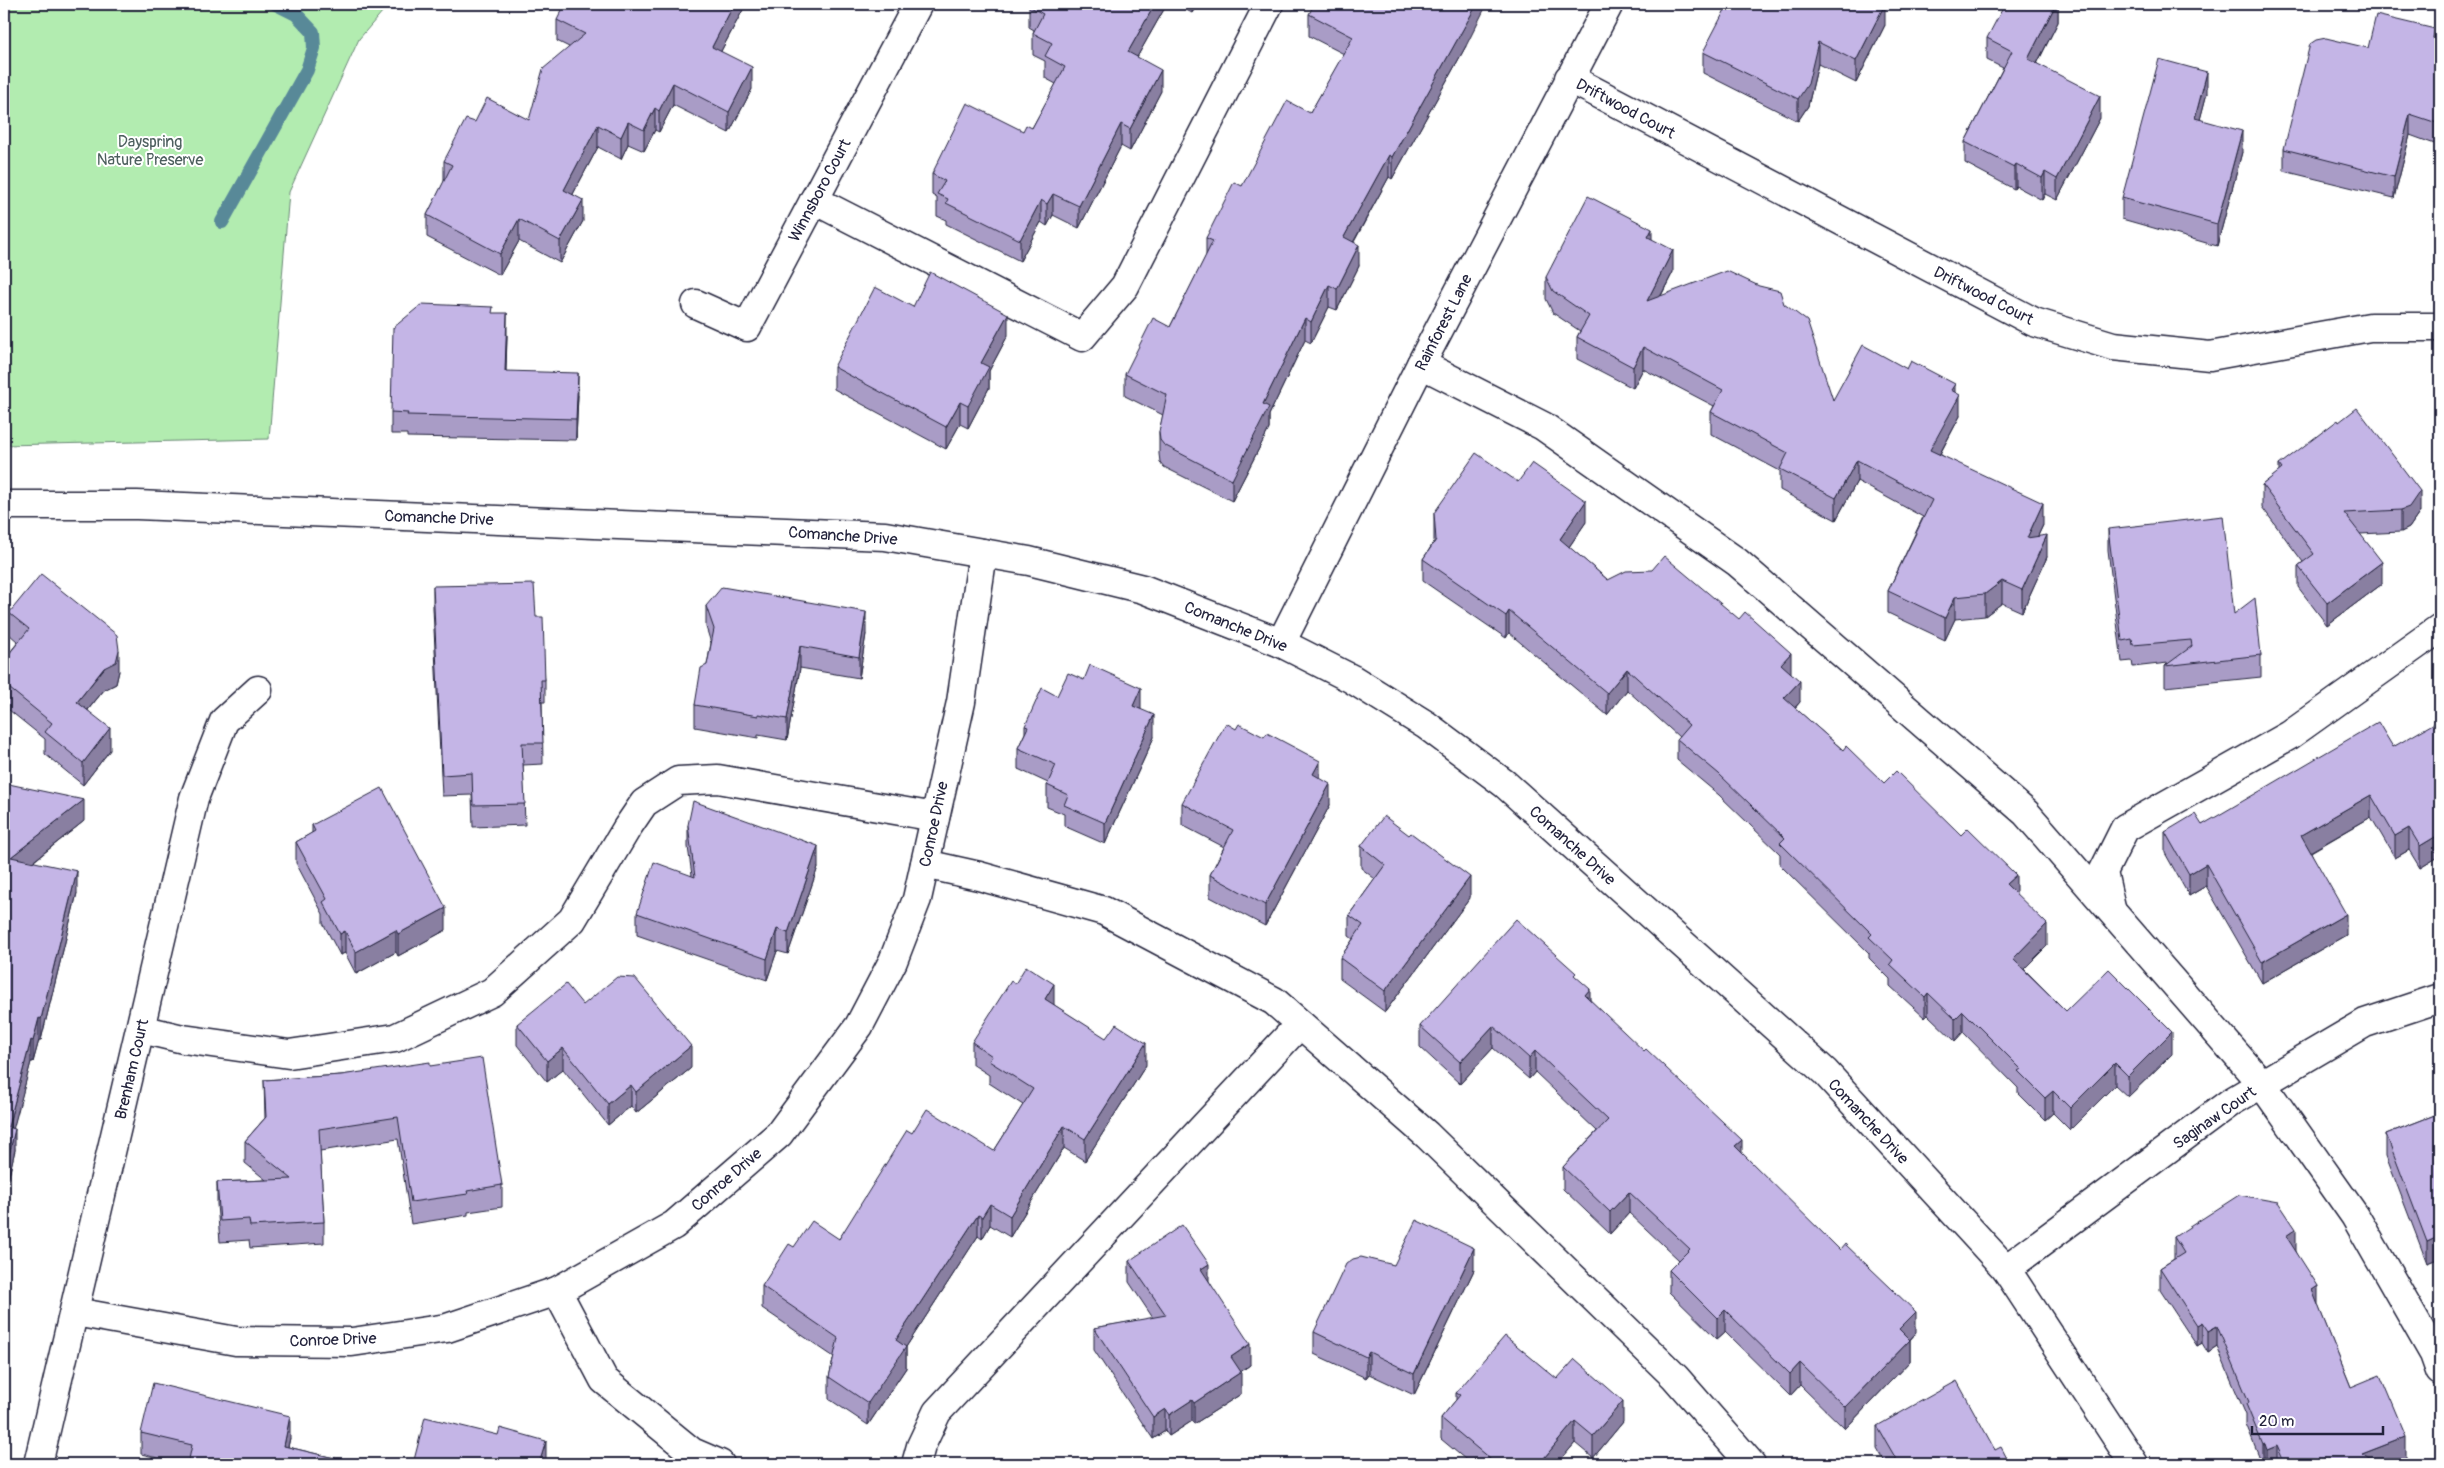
<svg xmlns="http://www.w3.org/2000/svg" width="2444" height="1468" font-family="Pangolin,sans-serif">
	<rect width="100%" height="100%" fill="#fff"/>
	<filter id="ink" filterUnits="userSpaceOnUse"><feTurbulence type="fractalNoise" baseFrequency=".02" numOctaves="2"/><feDisplacementMap in="SourceGraphic" scale="10" xChannelSelector="R" yChannelSelector="G"/><feConvolveMatrix kernelMatrix="1 2 1 2 8 2 1 2 1" color-interpolation-filters="sRGB"/></filter>
	<g filter="url(#ink)">
		<path fill="#b2ecb0" stroke="#6a8776" d="M4 4H389L359 39 289 192 269 439 4 445Z"/>
		<g fill="none" stroke-linecap="round" stroke-linejoin="round">
			<path stroke="#598998" stroke-width="14" d="M222 222 307 70 314 48 313 32 296 14 276 4"/>
			<defs>
				<g id="minor">
					<path d="M1569 78 2034 322 2113 346 2210 356 2370 327H2440"/>
					<path d="M814 200 1082 337 1125 286 1269 4"/>
					<path d="M696 304 747 327 918 4"/>
					<path d="M1421 364 1543 426 1737 562 2026 813 2262 1084 2355 1216 2434 1354 2440 1371"/>
					<path d="M4 505H137L885 536 1029 561 1143 589 1281 643 1352 679 1426 725 1505 784 1825 1072 2006 1269 2134 1464"/>
					<path d="M1281 643 1421 364 1609 4"/>
					<path d="M925 864 979 876 1104 911 1274 1001 1427 1135 1675 1377 1751 1464"/>
					<path d="M2111 908 2103 872 2125 828 2290 735 2440 628"/>
					<path d="M141 1029 183 1039 289 1054 395 1038 492 992 572 920 627 828 644 803 678 781 718 779 935 817"/>
					<path d="M2006 1269 2231 1102 2365 1023 2440 998"/>
					<path d="M557 1291 604 1380 692 1452 720 1464"/>
					<path d="M75 1312 236 1341 352 1342 447 1328 557 1291 674 1225 779 1134 859 1026 893 961 917 899 961 702 983 553"/>
					<path d="M38 1464 194 798 224 721 258 690"/>
					<path d="M916 1464 921 1446 937 1412 1300 1024"/>
				</g>
			</defs>
			<use href="#minor" stroke="#22223b" stroke-width="31"/>
			<use href="#minor" stroke="#fff" stroke-width="28"/>
		</g>
		<g fill="#a99cc6" stroke="#22223b">
			<path d="M616 4H746L721 51 752 89 729 133 673 105 659 132 655 130 644 151 628 144 621 159 598 147 573 194 583 221 560 263 519 241 500 275 427 237V215L444 182V161L475 122 529 120 569 47 557 41V20Z"/>
			<path d="M1030 4H1167L1137 57 1161 91 1130 151 1121 146 1079 228 1053 215 1047 226 1041 222 1020 261 946 224V220L937 216V198L932 195V174L1023 131 1032 128 1056 84 1045 78V61L1033 55V33L1034 30 1029 27V6Z"/>
			<path d="M1175 4H1197L1192 13Z"/>
			<path d="M2058 4V22L2037 64 2100 118 2057 200 2045 194 2042 200 2016 186 2014 189 1965 163V142L2003 68 1987 60V38Z"/>
			<path d="M1309 14 1466 46 1392 179 1389 177 1354 242 1359 266 1337 310 1329 307 1311 343 1305 340 1269 415V429L1232 501 1164 467 1160 462 1159 454V432L1163 415 1125 396V374L1170 327 1206 256V238L1242 186 1310 113 1344 54 1309 36Z"/>
			<path d="M1885 25 1856 83 1818 64 1808 106 1798 121 1703 73V52Z"/>
			<path d="M2435 38 2440 39V146L2410 135 2394 198 2284 171V149L2368 48Z"/>
			<path d="M2207 93 2200 119 2242 152 2217 246 2122 219V198Z"/>
			<path d="M1652 239 1673 272 1661 296 1784 304 1833 400 1907 369 1955 392 1960 416 1940 454 2043 525 2038 536 2047 557 2022 612 2002 603 1985 616 1955 619 1945 640 1888 613V591L1923 517 1857 481 1836 520 1780 490V471L1711 434V412L1714 406 1643 369 1633 388 1577 359V337L1580 331 1553 313 1546 299V277Z"/>
			<path d="M913 307 1008 335 989 371V388L968 428 960 424 946 449 834 389V367Z"/>
			<path d="M493 313 507 335 506 371 578 395 576 440 407 437V434H391V412Z"/>
			<path d="M2279 465 2420 512 2409 528 2401 532 2360 534 2382 584 2327 625 2298 587V566L2303 562 2262 507V485L2279 472Z"/>
			<path d="M1518 482 1586 522 1569 547 1608 580 1791 673 1800 702 1795 708 1843 750 2016 894 2047 946 2024 969 2066 1011 2172 1054 2128 1097 2115 1085 2070 1130 2053 1113 2045 1120 2018 1093V1088L1963 1032 1955 1041 1928 1015 1925 1018 1890 986V979L1869 958V953L1780 865V854L1719 795 1677 760V739L1679 737 1627 690 1607 715 1509 633 1506 638 1423 581V559L1434 542V513Z"/>
			<path d="M2108 529 2234 614 2261 655V677L2165 687V666L2168 663 2133 667 2132 661 2122 662 2108 550Z"/>
			<path d="M433 586 536 617 545 680V702H542L543 764 523 765 525 825 473 827 472 795 442 796 433 608Z"/>
			<path d="M706 606 866 634 859 678 800 668 787 740 758 735V738L695 727V705L707 665 711 643 706 627Z"/>
			<path d="M9 613 119 671 116 684 104 690 88 710 110 750 83 785 45 754V739L4 706V660L18 642 9 634Z"/>
			<path d="M1057 696 1141 710 1154 737 1105 844 1064 826V814L1047 807V785L1048 783 1018 769V748L1025 733V726Z"/>
			<path d="M2440 725V856L2420 868 2409 850 2395 858 2371 817 2311 852 2346 935 2262 983 2206 886 2189 896 2165 853V832L2202 825 2393 747Z"/>
			<path d="M1320 778 1330 805 1265 926 1210 897V875L1224 847 1182 825V803Z"/>
			<path d="M4 783 84 821 33 862 77 893 41 1040H39L33 1062H31L13 1128 15 1150 4 1197Z"/>
			<path d="M312 825 446 930 398 956 396 952 356 974 345 953 340 955 323 923V914L296 863V842L312 833Z"/>
			<path d="M688 825 818 867 788 954 777 951 767 980 637 935V913L692 875 688 847Z"/>
			<path d="M1361 846 1470 898 1385 1012 1340 979V958L1353 939 1349 936V915L1375 879 1361 868Z"/>
			<path d="M1576 977 1590 1000 1742 1153 1916 1333 1910 1340V1361L1845 1429 1800 1385 1790 1396 1725 1332 1717 1339 1669 1292V1270L1679 1260 1629 1213 1610 1234 1563 1189V1167L1597 1131 1535 1072 1529 1079 1493 1048 1460 1084 1420 1047V1026Z"/>
			<path d="M583 1005 691 1068 636 1113 631 1106 608 1125 563 1069 547 1082 517 1045V1024Z"/>
			<path d="M1054 1005 1146 1065 1085 1161 1064 1148 1010 1237 990 1225 982 1239 978 1236 906 1347V1368L868 1425 829 1399V1377L834 1357 762 1308V1286L794 1247 839 1239 912 1133 994 1151 1023 1105 989 1083V1075L972 1064V1042Z"/>
			<path d="M430 1066 502 1185V1207L468 1212V1215L411 1224 398 1139 320 1151 324 1222V1243L250 1248 249 1240 220 1242 217 1204V1182L266 1180 245 1163V1141L265 1118 264 1080 341 1075Z"/>
			<path d="M2440 1113V1258L2427 1263 2386 1156V1134Z"/>
			<path d="M2174 1237 2296 1251 2351 1387 2406 1458 2391 1464H2262L2246 1425V1415L2217 1347 2208 1353 2202 1343 2197 1346 2160 1290V1268L2174 1259Z"/>
			<path d="M1129 1261 1209 1281 1250 1365 1240 1372 1241 1394 1194 1424 1192 1421 1169 1436 1165 1431 1153 1439 1094 1350V1328L1153 1318 1129 1282Z"/>
			<path d="M1394 1265 1474 1270 1414 1395 1369 1374 1366 1378 1314 1354V1332Z"/>
			<path d="M1557 1379 1623 1422 1593 1458 1575 1443 1557 1464H1471L1441 1439V1418L1456 1400V1393Z"/>
			<path d="M1877 1426 1995 1450 2010 1464H1886L1877 1448Z"/>
			<path d="M141 1433 290 1438 288 1447 359 1464H183L141 1454Z"/>
		</g>
		<g fill="#897fa1" stroke="#22223b">
			<path d="M734 4H746L712 68V47Z"/>
			<path d="M1155 4H1167L1128 73V52Z"/>
			<path d="M1192 4H1197L1192 13Z"/>
			<path d="M1477 4H1487L1466 46 1392 179V157Z"/>
			<path d="M1885 4V25L1856 83V61Z"/>
			<path d="M2056 4H2058V22L2028 81V59Z"/>
			<path d="M1818 42V64L1808 106 1798 121V99Z"/>
			<path d="M752 67V89L729 133V112Z"/>
			<path d="M1161 70V91L1130 151V129Z"/>
			<path d="M2207 72V93L2195 139V118Z"/>
			<path d="M673 83V105L659 132V111Z"/>
			<path d="M2100 96V118L2057 200V179Z"/>
			<path d="M655 108V130L644 151V130Z"/>
			<path d="M2410 114V135L2394 198V177Z"/>
			<path d="M628 122V144L621 159V137Z"/>
			<path d="M1121 124V146L1079 228V206Z"/>
			<path d="M598 125V147L564 211V190Z"/>
			<path d="M2242 131V152L2217 246V224Z"/>
			<path d="M1389 155V177L1344 259V237Z"/>
			<path d="M2016 164V186L2014 189V167Z"/>
			<path d="M2045 172V194L2042 200V178Z"/>
			<path d="M1053 194V215L1047 226V204Z"/>
			<path d="M583 200V221L560 263V241Z"/>
			<path d="M1041 200V222L1020 261V240Z"/>
			<path d="M519 219V241L500 275V254Z"/>
			<path d="M1652 229V251L1648 237Z"/>
			<path d="M1359 245V266L1337 310V289Z"/>
			<path d="M1673 250V272L1647 322V301Z"/>
			<path d="M1329 285V307L1311 343V322Z"/>
			<path d="M507 313V335L505 393V371Z"/>
			<path d="M1008 314V335L989 371V388L968 428V406L981 363Z"/>
			<path d="M1305 318V340L1269 415V429L1232 501V480L1263 404Z"/>
			<path d="M1643 347V369L1633 388V367Z"/>
			<path d="M578 373V395L576 440V419Z"/>
			<path d="M1955 384V404L1960 395V416L1930 472V450L1951 390Z"/>
			<path d="M960 402V424L946 449V427Z"/>
			<path d="M1857 460V481L1836 520V498Z"/>
			<path d="M2420 491V512L2409 528 2401 532V510Z"/>
			<path d="M1586 501V522L1560 560V539Z"/>
			<path d="M2043 503V525L2027 559V538Z"/>
			<path d="M2047 535V557L2022 612V590Z"/>
			<path d="M2382 562V584L2327 625V603Z"/>
			<path d="M2002 581V603L1985 616V594Z"/>
			<path d="M1955 597V619L1945 640V618Z"/>
			<path d="M1509 611V633L1506 638V616Z"/>
			<path d="M866 612V634L859 678V657Z"/>
			<path d="M800 646V668L787 740V719Z"/>
			<path d="M119 650V671L116 684 104 690 77 723V702Z"/>
			<path d="M1791 653V674L1781 664Z"/>
			<path d="M1627 669V690L1607 715V693Z"/>
			<path d="M1800 681V702L1784 719V698Z"/>
			<path d="M1141 688V710L1133 706Z"/>
			<path d="M1154 715V737L1105 844V823Z"/>
			<path d="M110 728V750L83 785V763Z"/>
			<path d="M1320 761V783L1313 774Z"/>
			<path d="M1330 784V805L1265 926V905Z"/>
			<path d="M2371 795V817L2301 857V835Z"/>
			<path d="M84 800V821L11 879V857Z"/>
			<path d="M2409 828V850L2395 858V836Z"/>
			<path d="M2440 834V856L2420 868V846Z"/>
			<path d="M818 846V867L788 954V933Z"/>
			<path d="M2206 864V886L2189 896V874Z"/>
			<path d="M77 871V893L41 1040V1019Z"/>
			<path d="M2016 875V896L2006 884Z"/>
			<path d="M1470 877V898L1385 1012V991Z"/>
			<path d="M446 908V930L398 956V934Z"/>
			<path d="M2346 914V935L2262 983V962Z"/>
			<path d="M2047 924V946L2013 980V959Z"/>
			<path d="M777 929V951L767 980V959Z"/>
			<path d="M396 930V952L356 974V952Z"/>
			<path d="M345 931V953L340 955V934Z"/>
			<path d="M1054 984V1006L1045 999Z"/>
			<path d="M1590 989V1011L1585 995Z"/>
			<path d="M1928 993V1015L1925 1018V997Z"/>
			<path d="M1963 1011V1032L1955 1041V1019Z"/>
			<path d="M39 1018V1040L33 1062V1041Z"/>
			<path d="M1493 1026V1048L1460 1084V1062Z"/>
			<path d="M2172 1032V1054L2128 1097V1076Z"/>
			<path d="M31 1040V1062L8 1149V1127Z"/>
			<path d="M1146 1043V1065L1085 1161V1139Z"/>
			<path d="M691 1046V1068L636 1113V1092Z"/>
			<path d="M563 1048V1069L547 1082V1061Z"/>
			<path d="M1535 1051V1072L1529 1079V1058Z"/>
			<path d="M2115 1063V1085L2070 1130V1108Z"/>
			<path d="M631 1085V1106L608 1125V1104Z"/>
			<path d="M2053 1091V1113L2045 1120V1098Z"/>
			<path d="M1064 1126V1148L1010 1237V1216Z"/>
			<path d="M15 1129V1150L4 1197V1176Z"/>
			<path d="M1742 1140V1162L1735 1146Z"/>
			<path d="M1629 1192V1213L1610 1234V1212Z"/>
			<path d="M990 1204V1225L982 1239V1217Z"/>
			<path d="M978 1215V1236L906 1347V1368L868 1425V1403L896 1340Z"/>
			<path d="M2296 1229V1251L2286 1258V1236Z"/>
			<path d="M2440 1236V1258L2427 1263V1242Z"/>
			<path d="M1474 1248V1270L1414 1395V1374Z"/>
			<path d="M1209 1264V1285L1201 1269Z"/>
			<path d="M2318 1286V1308L2312 1290Z"/>
			<path d="M1725 1310V1332L1717 1339V1318Z"/>
			<path d="M1916 1312V1333L1899 1351V1329Z"/>
			<path d="M2202 1322V1343L2197 1346V1325Z"/>
			<path d="M2217 1326V1347L2208 1353V1331Z"/>
			<path d="M1910 1340V1361L1845 1429V1407Z"/>
			<path d="M1250 1344V1365L1231 1379V1357Z"/>
			<path d="M1369 1352V1374L1366 1378V1357Z"/>
			<path d="M1800 1363V1385L1790 1396V1374Z"/>
			<path d="M1241 1372V1394L1194 1424V1403Z"/>
			<path d="M1192 1400V1421L1169 1436V1415Z"/>
			<path d="M1623 1401V1422L1593 1458V1436Z"/>
			<path d="M1165 1409V1431L1153 1439V1417Z"/>
			<path d="M290 1416V1438L284 1464V1446Z"/>
			<path d="M1575 1421V1443L1557 1464H1539Z"/>
			<path d="M2406 1437V1458L2391 1464H2362V1454Z"/>
			<path d="M546 1441V1462L545 1464H539Z"/>
			<path d="M2265 1444V1464H2263V1445Z"/>
			<path d="M2277 1446V1464H2267V1450Z"/>
		</g>
		<g fill="#c4b5e6" stroke="#22223b">
			<path d="M565 4H734L712 47 752 67 729 112 673 83 659 111 655 108 644 130 628 122 621 137 598 125 564 190 583 200 560 241 519 219 500 254 427 215 452 165 444 161 466 119 475 122 487 98 529 120 543 69 585 34 557 20Z"/>
			<path d="M1030 4H1155L1128 52 1161 70 1130 129 1121 124 1079 206 1053 194 1047 204 1041 200 1020 240 946 203 948 199 937 194 945 181 932 174 967 103 1023 131 1026 125 1032 128 1065 67 1045 56 1052 43 1033 33 1043 14 1029 6Z"/>
			<path d="M1314 4H1477L1466 24 1392 157 1389 155 1344 237 1359 245 1337 289 1329 285 1311 322 1305 318 1263 404 1269 407 1232 480 1164 445 1160 440 1159 432 1167 395 1125 374 1153 318 1170 327 1213 241 1206 238 1234 182 1242 186 1287 101 1310 113 1353 37 1309 14Z"/>
			<path d="M1728 4H1885L1856 61 1818 42 1808 84 1798 99 1703 52Z"/>
			<path d="M2005 4H2056L2028 59 2100 96 2057 179 2045 172 2042 178 2016 164 2014 167 1965 142 2012 51 1987 38Z"/>
			<path d="M2376 15 2435 29 2433 38 2440 39V124L2410 114 2394 177 2284 149 2310 44 2316 40 2326 38 2368 48Z"/>
			<path d="M2159 59 2207 72 2195 118 2242 131 2217 224 2122 198Z"/>
			<path d="M1588 196 1652 229 1648 237 1673 250 1647 301 1727 271 1759 286 1780 291 1784 304 1807 321 1833 400 1863 345 1907 369 1911 361 1955 384 1951 390 1960 395 1930 450 2043 503 2027 538 2047 535 2022 590 2002 581 1985 594 1955 597 1945 618 1888 591 1932 500 1857 460 1836 498 1780 469 1788 453 1711 412 1723 390 1643 347 1633 367 1577 337 1589 316 1553 291 1546 277Z"/>
			<path d="M930 272 1008 314 981 363 989 367 968 406 960 402 946 427 834 367 875 287 913 307Z"/>
			<path d="M422 304 493 307 492 313H507L505 371 578 373 576 419 407 415 408 413 391 412 393 328Z"/>
			<path d="M2357 408 2420 491 2409 507 2401 510 2344 513 2382 562 2327 603 2298 566 2314 554 2262 485 2282 469 2279 465 2338 420 2339 422Z"/>
			<path d="M1476 453 1518 482 1532 463 1586 501 1560 539 1608 580 1626 571 1652 570 1664 556 1739 619 1745 612 1791 653 1781 664 1800 681 1784 698 1843 750 1846 746 1884 783 1896 771 1961 835 1968 828 2016 875 2006 884 2047 924 2013 959 2066 1011 2109 969 2172 1032 2128 1076 2115 1063 2070 1108 2053 1091 2045 1098 2018 1071 2021 1069 1963 1011 1955 1019 1928 993 1925 997 1890 964 1893 960 1869 937 1872 934 1780 843 1785 838 1719 774 1677 739 1689 725 1627 669 1607 693 1509 611 1506 616 1423 559 1436 540 1434 513Z"/>
			<path d="M2223 516 2234 614 2255 598 2261 655 2165 666 2192 646 2191 640 2133 645 2132 639 2122 641 2108 529Z"/>
			<path d="M41 574 117 635 119 650 116 662 104 668 77 702 110 728 83 763 45 732 52 723 4 684V660L29 629 9 613Z"/>
			<path d="M534 584 536 617H543L545 680H541L543 743H522L525 804 473 805 472 773 442 775 433 586Z"/>
			<path d="M722 587 866 612 859 657 800 646 787 719 758 714V716L695 705 701 668 707 665 714 629 706 606Z"/>
			<path d="M1090 665 1141 688 1133 706 1154 715 1105 823 1064 805 1068 795 1047 785 1056 765 1018 748 1028 727 1025 726 1042 688 1057 696 1068 673 1084 680Z"/>
			<path d="M2438 721 2440 725V834L2420 846 2409 828 2395 836 2371 795 2301 835 2346 914 2262 962 2206 864 2189 874 2165 832 2195 814 2202 825 2378 722 2393 747Z"/>
			<path d="M1226 723 1236 729 1239 724 1264 737 1267 733 1320 761 1313 774 1330 784 1265 905 1210 875 1233 830 1182 803Z"/>
			<path d="M4 783 84 800 11 857 77 871 41 1019 39 1018 33 1041 31 1040 8 1127 15 1129 4 1176Z"/>
			<path d="M382 788 446 908 398 934 396 930 356 952 345 931 340 934 323 902 327 899 296 842 315 831 312 825Z"/>
			<path d="M693 801 818 846 788 933 777 929 767 959 637 913 654 862 695 877 688 825Z"/>
			<path d="M1384 816 1409 835 1411 833 1470 877 1385 991 1340 958 1363 925 1349 915 1385 865 1361 846Z"/>
			<path d="M1516 919 1576 973 1574 975 1590 989 1585 995 1644 1051 1646 1049 1742 1140 1735 1146 1840 1250 1845 1244 1916 1312 1899 1329 1910 1340 1845 1407 1800 1363 1790 1374 1725 1310 1717 1318 1669 1270 1690 1249 1629 1192 1610 1212 1563 1167 1608 1120 1535 1051 1529 1058 1493 1026 1460 1062 1420 1026Z"/>
			<path d="M1026 966 1054 984 1045 999 1106 1038 1116 1024 1146 1043 1085 1139 1064 1126 1010 1216 990 1204 982 1217 978 1215 896 1340 906 1347 868 1403 829 1377 838 1338 762 1286 789 1244 794 1247 812 1221 839 1239 907 1130 912 1133 927 1109 994 1151 1033 1089 989 1061 992 1056 972 1042 1011 981 1015 984Z"/>
			<path d="M617 977 635 978 691 1046 636 1092 631 1085 608 1104 563 1048 547 1061 517 1024 566 984 583 1005Z"/>
			<path d="M482 1058 502 1185 467 1191 468 1194 411 1202 398 1117 319 1129 324 1222 250 1226 249 1219 220 1221 217 1182 292 1179 245 1141 266 1117 264 1080 341 1075 430 1062V1066Z"/>
			<path d="M2440 1113V1236L2427 1242 2386 1134Z"/>
			<path d="M2239 1195 2278 1202 2296 1229 2286 1236 2318 1286 2312 1290 2351 1387 2380 1375 2406 1437 2362 1454 2376 1464H2285L2277 1446 2267 1450 2265 1444 2263 1445 2246 1404 2249 1402 2217 1326 2208 1331 2202 1322 2197 1325 2160 1268 2184 1253 2174 1237Z"/>
			<path d="M1416 1220 1474 1248 1414 1374 1369 1352 1366 1357 1314 1332 1346 1264 1353 1259 1361 1257 1394 1265Z"/>
			<path d="M1182 1225 1209 1264 1201 1269 1250 1344 1231 1357 1241 1372 1194 1403 1192 1400 1169 1415 1165 1409 1153 1417 1094 1328 1166 1315 1129 1261Z"/>
			<path d="M1505 1336 1557 1379 1575 1359 1623 1401 1593 1436 1575 1421 1539 1464H1496L1441 1418 1460 1395 1456 1393Z"/>
			<path d="M1957 1381 1995 1450 2001 1447 2010 1464H1899L1877 1426Z"/>
			<path d="M153 1383 290 1416 284 1446 359 1464H188L192 1445 141 1433Z"/>
			<path d="M425 1417 498 1435 500 1428 546 1441 539 1464H413Z"/>
		</g>
	</g>
	<g text-anchor="middle" stroke-width="4" stroke-linejoin="round" paint-order="stroke">
		<g font-size="16" fill="#22223b" stroke="#fff">
			<text transform="translate(1626 108) rotate(28)" y="6">Driftwood Court</text>
			<text transform="translate(819 190) rotate(-62)" y="6">Winnsboro Court</text>
			<text transform="translate(1984 295) rotate(27)" y="6">Driftwood Court</text>
			<text transform="translate(1443 322) rotate(-63)" y="6">Rainforest Lane</text>
			<text transform="translate(439 517) rotate(2)" y="6">Comanche Drive</text>
			<text transform="translate(843 535) rotate(4)" y="6">Comanche Drive</text>
			<text transform="translate(1236 626) rotate(22)" y="6">Comanche Drive</text>
			<text transform="translate(933 824) rotate(-78)" y="6">Conroe Drive</text>
			<text transform="translate(1573 845) rotate(42)" y="6">Comanche Drive</text>
			<text transform="translate(131 1069) rotate(-77)" y="6">Brenham Court</text>
			<text transform="translate(2214 1117) rotate(-35)" y="6">Saginaw Court</text>
			<text transform="translate(1869 1121) rotate(47)" y="6">Comanche Drive</text>
			<text transform="translate(726 1179) rotate(-41)" y="6">Conroe Drive</text>
			<text transform="translate(333 1339) rotate(-2)" y="6">Conroe Drive</text>
		</g>
		<g font-size="16" fill="#4d5f5e" stroke="#fff">
			<text x="150" y="147">Dayspring<tspan x="150" dy="18">Nature Preserve</tspan></text>
		</g>
	</g>
	<rect width="2444" height="1468" fill="none" stroke="#fff" stroke-width="20"/>
	<rect x="10" y="10" width="2424" height="1448" fill="none" stroke="#22223b" stroke-width="2" filter="url(#ink)"/>
	<path d="M2252 1426v8h131v-8" fill="none" stroke="#22223b" stroke-width="2.5"/>
	<text x="2259" y="1426" font-size="15" fill="#22223b" stroke="#ffffff" stroke-width="4" paint-order="stroke">20 m</text>
</svg>
